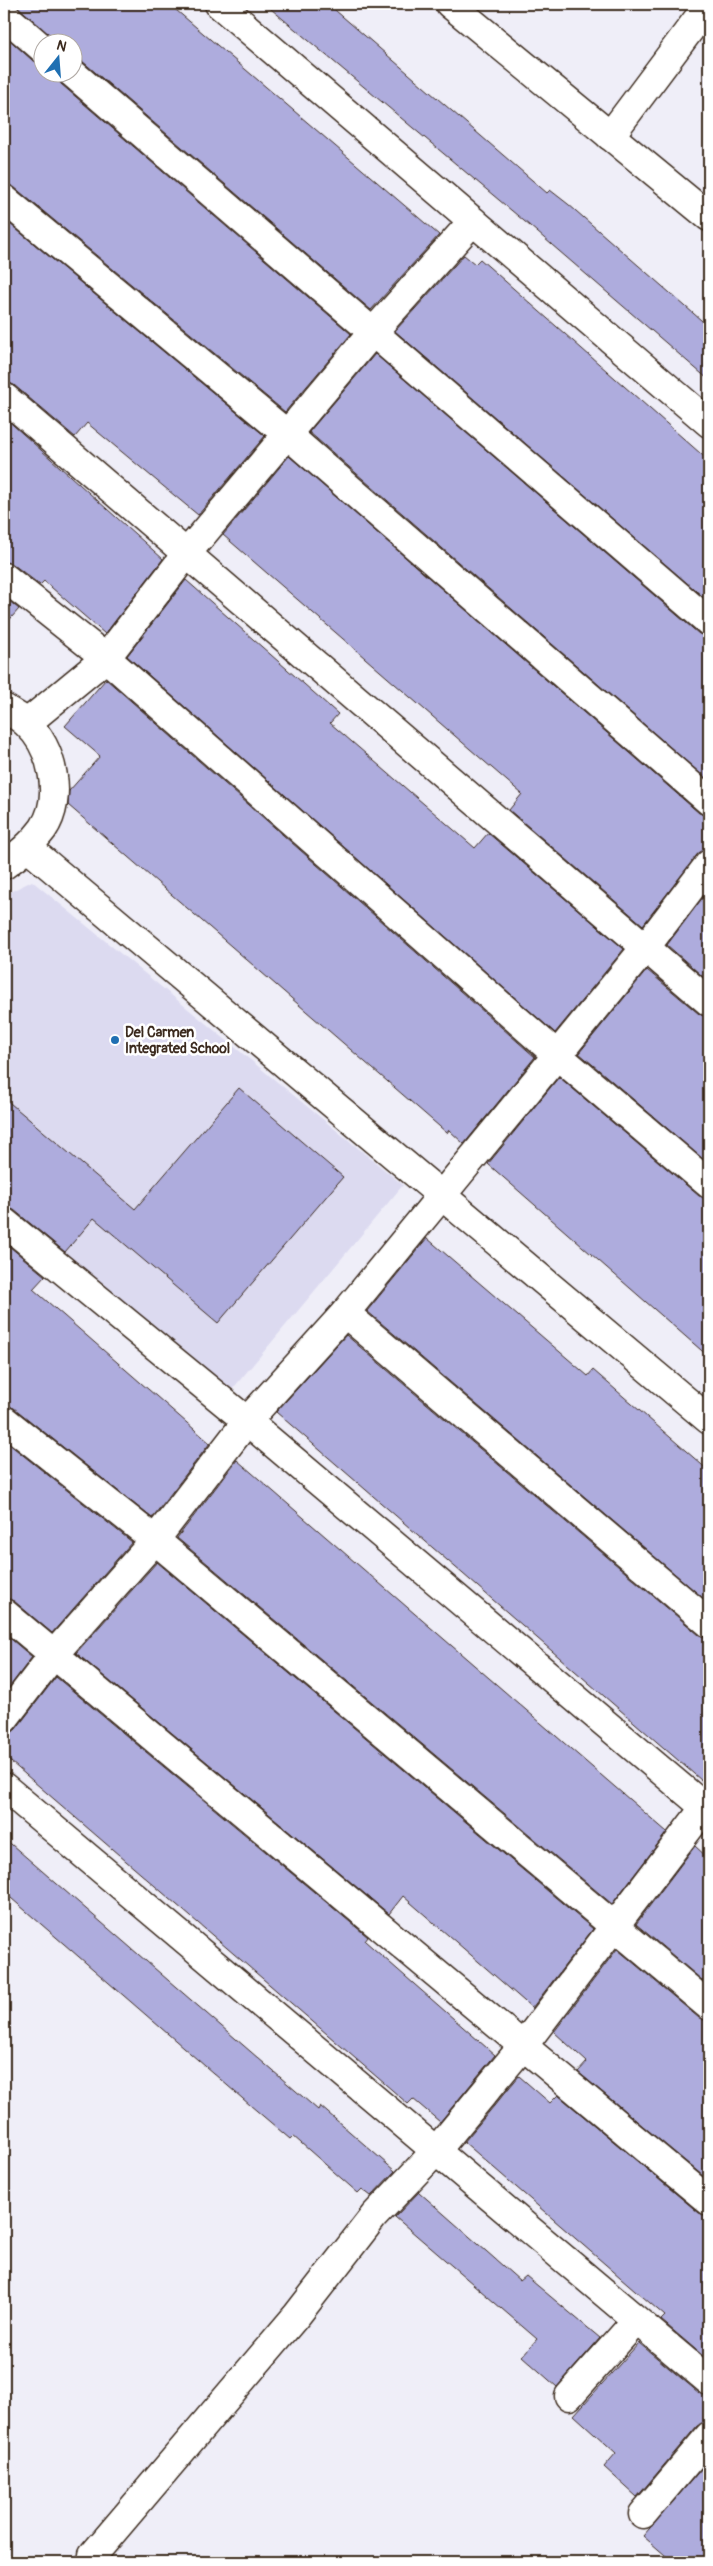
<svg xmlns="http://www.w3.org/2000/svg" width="713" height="2566" font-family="Pangolin,sans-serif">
	<rect width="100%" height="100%" fill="#efeef8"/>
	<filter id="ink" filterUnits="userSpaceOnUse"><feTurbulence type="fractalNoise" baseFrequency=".02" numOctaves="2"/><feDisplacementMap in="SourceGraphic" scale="10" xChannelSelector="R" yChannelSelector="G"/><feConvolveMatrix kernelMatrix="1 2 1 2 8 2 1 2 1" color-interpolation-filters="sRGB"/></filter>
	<g filter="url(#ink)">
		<path fill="#dcdaf0" d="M32 881 403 1185 230 1392 4 1201V895Z"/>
		<g fill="#aeacdd" stroke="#3b2a1e">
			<path d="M15 4H169L439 235 371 310 81 60 72 57V42H57Z"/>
			<path d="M265 4H328L547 193 550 190 568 204 709 327V380L530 226Z"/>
			<path d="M4 35 32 60 42 63V72H56L61 84 351 334 285 412 14 187 4 184Z"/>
			<path d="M4 219 265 436 198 515 87 423 75 437 14 385 4 382Z"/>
			<path d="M464 255 475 264 480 259 709 461V602L395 331Z"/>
			<path d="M375 354 699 634 709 637V781L309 432Z"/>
			<path d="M4 417 163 559 105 634 44 581 40 585 14 565 4 562Z"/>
			<path d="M289 456 699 813 709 816V849L697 855 643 925 509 810 522 794 223 535Z"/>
			<path d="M186 580 338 714 330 723 475 848 488 833 624 949 555 1033 127 656Z"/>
			<path d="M4 597 19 609 4 626Z"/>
			<path d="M106 679 535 1057 464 1144 449 1130 447 1133 68 805 69 791 100 756 65 726Z"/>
			<path d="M709 889V982L667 945Z"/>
			<path d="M647 970 699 1014 709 1017V1164L579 1053Z"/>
			<path d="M559 1077 699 1196 709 1199V1357L488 1164Z"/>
			<path d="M239 1088 343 1177 218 1323 94 1218 65 1252 14 1210 4 1207V1098L135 1209Z"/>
			<path d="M427 1238 588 1376 593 1370 709 1471V1603L367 1311Z"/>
			<path d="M4 1242 45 1276 33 1289 210 1443 152 1518 14 1408 4 1405Z"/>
			<path d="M346 1335 699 1635 709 1638V1787L276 1412Z"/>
			<path d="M4 1440 132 1542 52 1633 14 1601 4 1598Z"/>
			<path d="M237 1460 667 1832 612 1904 177 1538Z"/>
			<path d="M157 1562 593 1929 532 2008 403 1896 389 1914 76 1653Z"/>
			<path d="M4 1633 32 1657 8 1689 4 1685Z"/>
			<path d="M56 1677 368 1937 365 1941 495 2055 440 2122 413 2099 408 2104 392 2090 4 1756V1739L16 1729Z"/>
			<path d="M4 1838 318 2110 320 2106 395 2171 371 2196 362 2189 358 2193 293 2136 290 2139 250 2105 4 1892Z"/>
			<path d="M695 1846 709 1859V1986L636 1924Z"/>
			<path d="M617 1949 699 2018 709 2021V2181L578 2072 587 2062 554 2032Z"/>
			<path d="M519 2076 550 2103 558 2095 699 2213 709 2216V2361L661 2320 665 2316 464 2142Z"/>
			<path d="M419 2192 520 2281 526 2276 600 2338 557 2387 522 2356 537 2339 395 2217Z"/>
			<path d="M639 2343 699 2393 709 2396V2421L697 2426 637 2497 604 2467 616 2453 574 2415Z"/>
			<path d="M709 2460V2562H673L643 2536Z"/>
		</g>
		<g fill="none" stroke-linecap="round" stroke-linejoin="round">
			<defs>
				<g id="minor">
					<path d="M219 4 709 423"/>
					<path d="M450 4 709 217"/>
					<path d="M4 15 42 48"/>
					<path d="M71 72 709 622"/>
					<path d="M610 136 709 4"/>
					<path d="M4 199 288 435 709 801"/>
					<path d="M4 397 709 1002"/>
					<path d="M4 577 106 658 557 1055 709 1184"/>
					<path d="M4 708C11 713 20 717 26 723 53 747 64 798 43 829 32 844 19 855 4 865"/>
					<path d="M27 723 106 658 187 553 373 332 473 221"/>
					<path d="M27 847 709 1420"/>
					<path d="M4 1222 247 1421 709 1811"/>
					<path d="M345 1313 709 1623"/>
					<path d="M4 1420 155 1540 709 2006"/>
					<path d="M4 1613 709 2201"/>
					<path d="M4 1719 54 1654 155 1540 247 1421 345 1313 645 948 709 864"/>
					<path d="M4 1787 709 2381"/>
					<path d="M569 2396 636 2321"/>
					<path d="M643 2514 709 2436"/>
					<path d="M93 2555 297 2315 374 2216 435 2152 523 2046 709 1802"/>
				</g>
			</defs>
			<use href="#minor" stroke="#3b2a1e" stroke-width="31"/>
			<use href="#minor" stroke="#fff" stroke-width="28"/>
		</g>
	</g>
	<circle fill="#1f6fb2" stroke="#fff" stroke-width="2" cx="115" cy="1040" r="5"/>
	<g text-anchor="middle" stroke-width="5" stroke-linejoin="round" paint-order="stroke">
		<g font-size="14" font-weight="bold" fill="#3b2a1e" stroke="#fff" text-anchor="start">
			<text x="125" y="1037">Del Carmen<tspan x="125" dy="16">Integrated School</tspan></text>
		</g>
	</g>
	<rect width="713" height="2566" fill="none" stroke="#fff" stroke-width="20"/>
	<rect x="10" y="10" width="693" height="2546" fill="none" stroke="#3b2a1e" stroke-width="2" filter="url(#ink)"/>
	<g transform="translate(58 58) rotate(17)"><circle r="24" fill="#ffffff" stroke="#b1aaa5"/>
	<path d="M0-4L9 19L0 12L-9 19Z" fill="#1f6fb2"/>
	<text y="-8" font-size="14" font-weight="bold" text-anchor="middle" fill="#3b2a1e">N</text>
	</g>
</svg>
